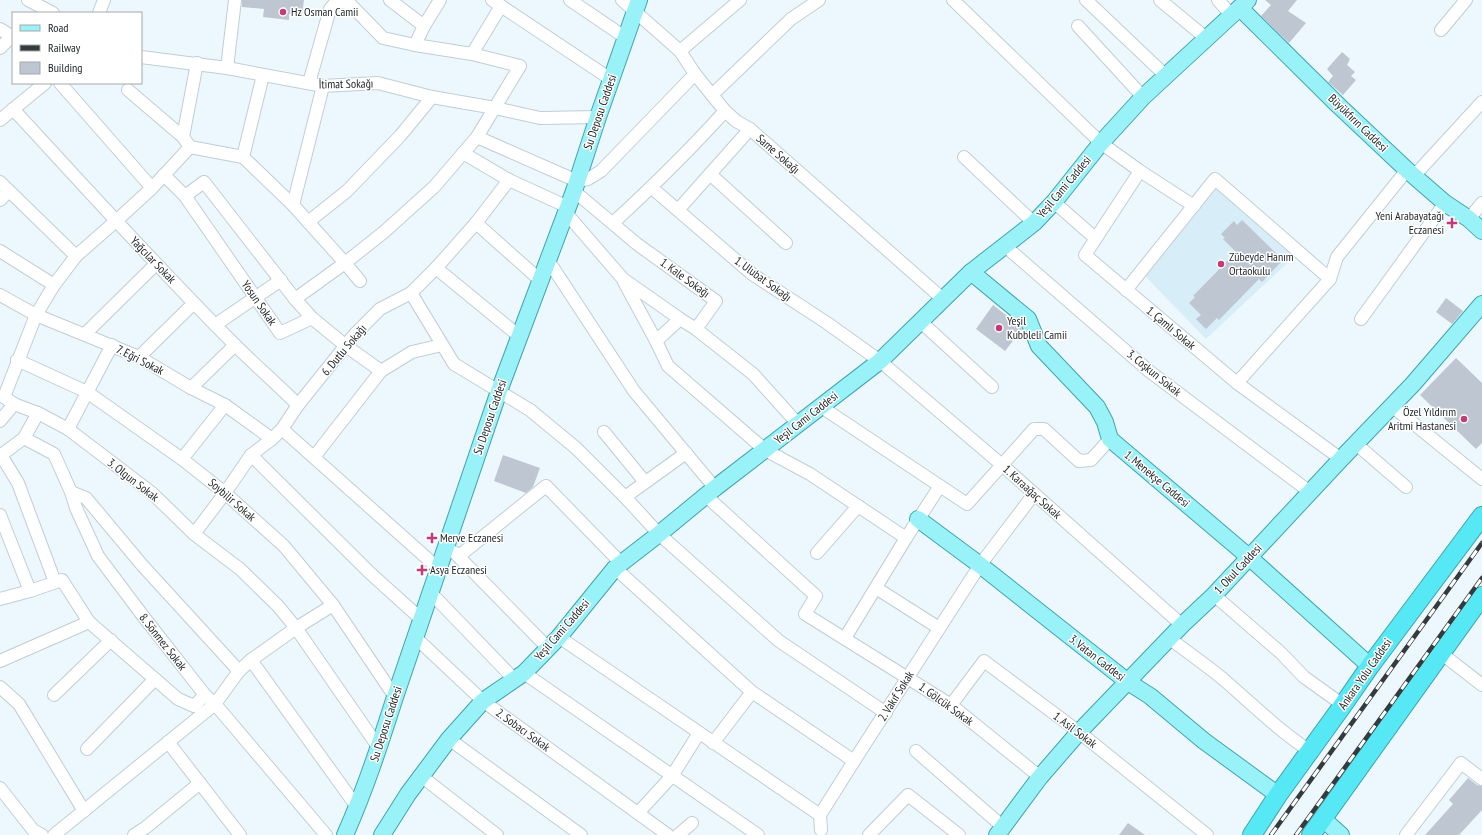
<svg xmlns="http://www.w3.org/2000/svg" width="1482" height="835" font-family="'PT Sans Narrow',sans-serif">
	<rect width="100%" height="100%" fill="#ecf8fe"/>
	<path fill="#d7eef9" d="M1218 187 1299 252 1206 339 1145 276Z"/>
	<g fill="#bdc6d1">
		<path d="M242 0H304L302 15 289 14V20L263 17 264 9 242 7Z"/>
		<path d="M1265 0H1297L1288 11 1306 23 1289 43 1261 16 1271 5Z"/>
		<path d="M1342 52 1350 59 1347 65 1355 72 1351 76 1356 80 1343 95 1328 82 1333 76 1327 69Z"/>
		<path d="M1242 220 1283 260 1262 282 1259 279 1219 320 1217 318 1206 329 1196 319 1201 315 1189 303 1195 297 1193 296 1236 252 1223 239 1225 238 1221 234 1234 221 1237 225Z"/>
		<path d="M1446 298 1463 311 1452 324 1436 312Z"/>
		<path d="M993 305 1020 326 1022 329 1005 351 976 329Z"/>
		<path d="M1456 358 1482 383V443L1476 449 1420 395Z"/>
		<path d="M503 455 540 468 533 487 526 493 494 481Z"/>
		<path d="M1468 778 1477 785 1482 786V810L1459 835H1425L1453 804 1449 800Z"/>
		<path d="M1128 823 1145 835H1119Z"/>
	</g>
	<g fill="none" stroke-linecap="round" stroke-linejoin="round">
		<defs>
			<g id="minor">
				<path d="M28 0 53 13"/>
				<path d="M390 0 424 26"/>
				<path d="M492 0 612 80"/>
				<path d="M570 0 626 38"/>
				<path d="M622 0 680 51 695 74 725 111 736 121 750 129 944 300"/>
				<path d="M953 0 1101 143 1140 171 1194 206"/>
				<path d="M1086 0 1166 76"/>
				<path d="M1160 0 1206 38"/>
				<path d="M1218 0 1232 16"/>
				<path d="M99 13 104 0"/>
				<path d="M1078 26 1143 97"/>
				<path d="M0 29 13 37"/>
				<path d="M1441 30 1466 0"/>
				<path d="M415 45 424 26 440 0"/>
				<path d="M0 48 12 36"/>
				<path d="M680 51 740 0"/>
				<path d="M472 54 501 6"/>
				<path d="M141 57 227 68 323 86 378 83 432 97 495 108 540 118 598 117"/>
				<path d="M197 63 183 137 190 147 152 188 116 221 76 256 54 285 36 315 4 397 14 404 38 413 68 429 152 493 194 534 240 569 278 606 296 628 379 748"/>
				<path d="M227 68 235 0"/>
				<path d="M60 83 152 188"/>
				<path d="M128 90 183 137"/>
				<path d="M712 95 791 19 819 0"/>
				<path d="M13 109C86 188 158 268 234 344 255 365 277 384 298 405"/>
				<path d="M0 120 45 83"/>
				<path d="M477 137 577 181 588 179 601 171 695 74"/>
				<path d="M190 147 243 157 293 205 345 263 360 281"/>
				<path d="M463 153 509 180 568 207"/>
				<path d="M243 157 263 75"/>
				<path d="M964 157 1034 223"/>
				<path d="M1140 171 1085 255 1237 383 1341 459"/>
				<path d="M710 174 786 243"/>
				<path d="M164 175 185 196 280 333 312 318 346 346 381 371"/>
				<path d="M1414 176 1482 102"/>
				<path d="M0 182 76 256"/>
				<path d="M652 188 752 274 827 323 880 361 1002 465 1182 625"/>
				<path d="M574 191 637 244 716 301 696 329 753 374 798 424"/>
				<path d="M185 196 204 182 295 299 312 318"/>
				<path d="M0 200 9 191"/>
				<path d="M1054 202 1095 238"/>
				<path d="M293 205 323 86"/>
				<path d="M678 210 750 129"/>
				<path d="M566 213 623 279 680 319"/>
				<path d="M1469 219 1482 203"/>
				<path d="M308 222 347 191 400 136 432 97"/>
				<path d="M476 223 540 280"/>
				<path d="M613 223C652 187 689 151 725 111"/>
				<path d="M1005 246 1149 371 1310 492"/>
				<path d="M0 251 54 285"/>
				<path d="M548 260 634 391 715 488"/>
				<path d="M436 268 519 336"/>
				<path d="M624 282 656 341 680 319 696 329"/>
				<path d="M1126 290 1215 179 1330 279"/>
				<path d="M411 293 454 364 530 410 576 448 625 497 659 534 779 641 886 713"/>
				<path d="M0 295 36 315 139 357 191 388 225 405 272 439"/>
				<path d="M295 299 345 263 384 232 434 187 477 137 520 66 472 54 415 45 383 38 350 4 342 2 335 3 330 9 309 83"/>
				<path d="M1361 319 1445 203"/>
				<path d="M921 322 992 387"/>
				<path d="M215 325 281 280"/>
				<path d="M85 334 156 264"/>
				<path d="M656 341 668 366 765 450 810 474 906 538"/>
				<path d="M139 357 194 303"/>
				<path d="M17 360 87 392 182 459 225 493 284 546 333 605 395 697"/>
				<path d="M1237 383 1330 279 1337 257 1407 170"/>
				<path d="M191 388 235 345"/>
				<path d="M820 406 967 504 1034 429H1044L1079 461 1091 460 1110 439"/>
				<path d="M1392 406 1482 479"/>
				<path d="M0 421 14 404"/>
				<path d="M68 429 112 345"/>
				<path d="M282 429 439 569"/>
				<path d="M604 432 645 482"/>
				<path d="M24 438 54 454 71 492 76 508 98 556 143 616 205 695 215 704 326 835"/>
				<path d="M1355 443 1406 487"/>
				<path d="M1 455 18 483 55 582"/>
				<path d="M251 455 370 573 421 619"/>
				<path d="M0 456 24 438 38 413"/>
				<path d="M314 457 381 371 412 352 442 345"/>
				<path d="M182 459 225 405"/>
				<path d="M71 492 86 498 142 565 239 671"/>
				<path d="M705 495 816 596 805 614 951 705 1040 777"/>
				<path d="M625 497 686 453"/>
				<path d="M0 515 30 591"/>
				<path d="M194 534 225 493 251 455 272 439 282 429 298 405 355 334 380 309 411 293 436 268 476 223 509 180"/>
				<path d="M454 552 548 648"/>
				<path d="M817 553 858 506"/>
				<path d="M459 556 546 486 621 563"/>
				<path d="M615 568 752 692 854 761"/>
				<path d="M876 588 939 628"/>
				<path d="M430 592 514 679"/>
				<path d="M1214 595 1281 653 1304 677 1343 705"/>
				<path d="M0 599 30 591 62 580 89 622 178 699 194 706 205 695"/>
				<path d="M415 637 483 701 668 835"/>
				<path d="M559 637 820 815"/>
				<path d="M845 638 906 538 940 486"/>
				<path d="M1169 638C1187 652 1206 665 1223 679 1252 704 1278 730 1310 751"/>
				<path d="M1441 653 1482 685"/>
				<path d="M251 660 357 807"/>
				<path d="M0 661 89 622"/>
				<path d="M524 673 758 835"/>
				<path d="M0 687 19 704 84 811"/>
				<path d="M54 695 111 640"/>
				<path d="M951 705 984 661 1079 732 1207 835"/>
				<path d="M449 739 581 835"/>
				<path d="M168 742 240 835"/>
				<path d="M713 743 752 692"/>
				<path d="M87 749 155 679"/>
				<path d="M916 751 1002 826"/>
				<path d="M421 776 497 835"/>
				<path d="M0 788 33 830 42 835"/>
				<path d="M638 813 672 776 699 733"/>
				<path d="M821 830 820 815 854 761 980 565 1034 494"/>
				<path d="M54 835 215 704 239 671 251 660 296 628 333 605"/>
				<path d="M134 835 145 828 200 783"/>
				<path d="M678 835 692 823"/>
				<path d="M869 835 908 795 959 835"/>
				<path d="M1406 835 1461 763 1482 779"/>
			</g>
			<g id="major">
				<path d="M1240 8 1338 105 1407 170 1445 203 1469 219 1482 231"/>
				<path d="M971 272 1028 319 1039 346 1097 407 1105 422 1110 439 1249 557 1370 666"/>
				<path d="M918 519 980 565 1128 682 1150 696 1204 741 1278 795"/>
				<path d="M1323 819 1341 835"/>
				<path d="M345 835C365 790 380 744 395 697L499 391 574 191 598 117 639 0"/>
				<path d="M382 835 408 794 449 739 483 701 524 673 559 637 615 568 659 534 715 488 880 361 971 272 1034 223 1054 202 1101 143 1143 97 1248 0"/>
				<path d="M997 835 1040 777 1079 732 1182 625 1214 595 1341 459 1413 384 1482 304"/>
			</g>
			<g id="highway">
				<path d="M1252 835 1278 795 1343 705 1370 666 1482 516"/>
				<path d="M1311 835 1482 596"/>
			</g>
		</defs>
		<use href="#minor" stroke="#c0ced5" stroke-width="14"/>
		<use href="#major" stroke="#42a3ac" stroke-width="18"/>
		<use href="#highway" stroke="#42a3ac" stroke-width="20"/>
		<use href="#minor" stroke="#fff" stroke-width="12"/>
		<use href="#major" stroke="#9af2f9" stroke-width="16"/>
		<use href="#highway" stroke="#56e9f5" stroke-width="18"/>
		<defs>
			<g id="rail">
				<path d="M1271 835 1482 543"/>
				<path d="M1296 835 1482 578"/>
			</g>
		</defs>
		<use href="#rail" stroke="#353b3d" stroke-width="4.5"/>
		<use href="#rail" stroke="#fff" stroke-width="3" stroke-dasharray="9" stroke-linecap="butt"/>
	</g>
	<g fill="#c33b78" stroke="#fff" stroke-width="1.5">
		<circle cx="283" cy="12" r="4"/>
		<path d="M1450 217h4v4h4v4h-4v4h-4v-4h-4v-4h4z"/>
		<circle cx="1221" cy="264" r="4"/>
		<circle cx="999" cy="328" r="4"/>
		<circle cx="1464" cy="419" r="4"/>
		<path d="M430 532h4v4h4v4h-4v4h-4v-4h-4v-4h4z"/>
		<path d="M420 564h4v4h4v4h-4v4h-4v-4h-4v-4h4z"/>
	</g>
	<g text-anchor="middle" stroke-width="3" stroke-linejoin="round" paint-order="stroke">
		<g font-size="12" fill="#1d2224" stroke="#fff" text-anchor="start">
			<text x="291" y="16">Hz Osman Camii</text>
			<text x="1444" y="220" text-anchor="end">Yeni Arabayatağı<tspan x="1444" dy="14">Eczanesi</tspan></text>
			<text x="1229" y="261">Zübeyde Hanım<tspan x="1229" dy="14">Ortaokulu</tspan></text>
			<text x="1007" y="325">Yeşil<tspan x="1007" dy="14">Kubbleli Camii</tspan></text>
			<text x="1456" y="416" text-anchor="end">Özel Yıldırım<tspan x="1456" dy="14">Aritmi Hastanesi</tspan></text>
			<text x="440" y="542">Merve Eczanesi</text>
			<text x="430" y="574">Asya Eczanesi</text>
		</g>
		<g font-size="12" fill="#1d2224" stroke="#fff">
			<text transform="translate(346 84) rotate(-1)" y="4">İtimat Sokağı</text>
			<text transform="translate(600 112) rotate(-71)" y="4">Su Deposu Caddesi</text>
			<text transform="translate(1358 123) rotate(44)" y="4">Büyükfırın Caddesi</text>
			<text transform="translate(778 154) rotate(41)" y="4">Same Sokağı</text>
			<text transform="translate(1064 187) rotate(-50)" y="4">Yeşil Cami Caddesi</text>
			<text transform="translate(153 260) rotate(46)" y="4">Yağcılar Sokak</text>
			<text transform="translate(685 278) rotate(36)" y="4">1. Kale Sokağı</text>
			<text transform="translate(763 279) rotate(36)" y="4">1. Ulubat Sokağı</text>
			<text transform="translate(259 303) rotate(55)" y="4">Yosun Sokak</text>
			<text transform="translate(1171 328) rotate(40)" y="4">1. Çamlı Sokak</text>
			<text transform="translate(344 350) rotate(-50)" y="4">6. Dutlu Sokağı</text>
			<text transform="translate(140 360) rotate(27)" y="4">7. Eğri Sokak</text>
			<text transform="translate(1154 373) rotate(39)" y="4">3. Coşkun Sokak</text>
			<text transform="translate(490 417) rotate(-71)" y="4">Su Deposu Caddesi</text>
			<text transform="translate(806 418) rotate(-38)" y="4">Yeşil Cami Caddesi</text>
			<text transform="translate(1157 479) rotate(40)" y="4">1. Menekşe Caddesi</text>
			<text transform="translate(133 480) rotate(38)" y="4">3. Olgun Sokak</text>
			<text transform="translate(1032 492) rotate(42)" y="4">1. Karaağaç Sokak</text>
			<text transform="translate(232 500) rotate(41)" y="4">Soybilir Sokak</text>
			<text transform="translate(1238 569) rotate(-47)" y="4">1. Okul Caddesi</text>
			<text transform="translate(562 630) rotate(-49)" y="4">Yeşil Cami Caddesi</text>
			<text transform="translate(163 642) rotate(52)" y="4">8. Sönmez Sokak</text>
			<text transform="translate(1097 658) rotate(38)" y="4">3. Vatan Caddesi</text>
			<text transform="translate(1365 674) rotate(-55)" y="4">Ankara Yolu Caddesi</text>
			<text transform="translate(896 696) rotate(-58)" y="4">2. Vakıf Sokak</text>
			<text transform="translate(946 704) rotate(36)" y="4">1. Gölcük Sokak</text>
			<text transform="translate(386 724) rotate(-72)" y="4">Su Deposu Caddesi</text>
			<text transform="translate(523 730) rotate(36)" y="4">2. Sobacı Sokak</text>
			<text transform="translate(1075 730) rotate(37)" y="4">1. Asil Sokak</text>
		</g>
	</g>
	<rect x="12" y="12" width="130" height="72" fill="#ffffff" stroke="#a5a7a7"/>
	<rect x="20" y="25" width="20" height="6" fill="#9af2f9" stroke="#a5a7a7"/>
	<text x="48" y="32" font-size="12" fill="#1d2224">Road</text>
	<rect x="20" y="45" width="20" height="6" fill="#353b3d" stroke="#a5a7a7"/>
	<text x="48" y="52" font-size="12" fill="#1d2224">Railway</text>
	<rect x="20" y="62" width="20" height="12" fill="#bdc6d1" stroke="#a5a7a7"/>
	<text x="48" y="72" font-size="12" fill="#1d2224">Building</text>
</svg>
